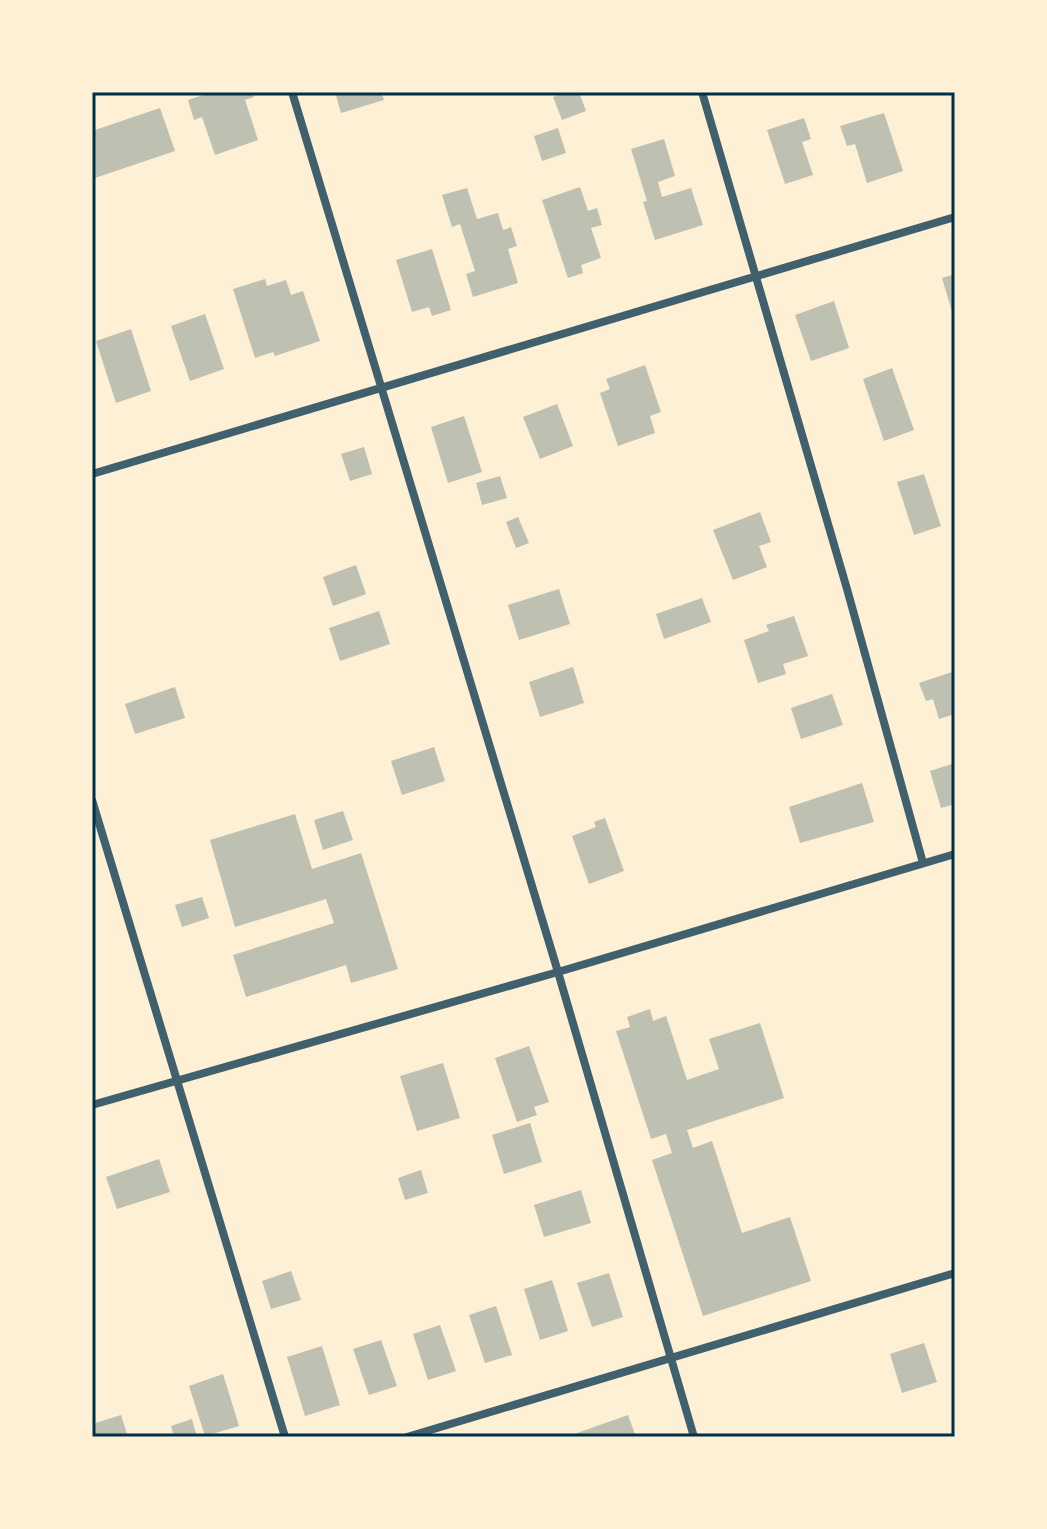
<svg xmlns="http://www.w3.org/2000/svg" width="1047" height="1529" font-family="Arial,sans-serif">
	<rect width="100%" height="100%" fill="#fdf0d5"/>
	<g fill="#bec0b2">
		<path d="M212 92H252L254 97 245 100 258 140 215 155 202 117 194 120 188 100Z"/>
		<path d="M335 92H381L384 100 341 113Z"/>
		<path d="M567 92H579L586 111 562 120 553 97Z"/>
		<path d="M160 108 175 151 92 179V131Z"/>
		<path d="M884 113 903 171 867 183 855 144 847 146 840 126Z"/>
		<path d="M804 118 811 139 802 142 813 175 785 184 767 130Z"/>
		<path d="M558 128 566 153 542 161 534 136Z"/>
		<path d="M664 139 675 176 658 182 662 197 691 188 703 225 655 240 643 202 647 201 631 149Z"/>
		<path d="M580 187 588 211 597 208 602 225 591 228 601 258 581 265 583 273 568 278 542 200Z"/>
		<path d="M467 188 477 219 498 213 503 230 511 227 517 246 508 249 518 283 473 297 466 274 475 271 460 224 452 227 442 195Z"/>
		<path d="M432 249 451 310 432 316 429 307 412 312 396 260Z"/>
		<path d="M955 274V318H954L942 278Z"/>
		<path d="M265 279 267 286 286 280 291 295 303 291 320 341 275 356 273 352 255 358 233 289Z"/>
		<path d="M834 301 849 348 811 361 795 315Z"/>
		<path d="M205 314 224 369 190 381 171 326Z"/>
		<path d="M131 329 151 391 116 403 96 341Z"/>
		<path d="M645 365 661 412 650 416 655 433 618 446 600 393 610 389 606 379Z"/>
		<path d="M892 368 914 430 884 441 863 379Z"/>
		<path d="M557 404 573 446 540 459 523 417Z"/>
		<path d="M464 416 482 472 448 483 431 427Z"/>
		<path d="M364 447 372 474 350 481 341 454Z"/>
		<path d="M924 474 941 526 914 535 897 482Z"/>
		<path d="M500 476 507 498 482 505 476 483Z"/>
		<path d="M760 512 771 542 759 546 767 567 733 580 713 530Z"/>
		<path d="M518 517 529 543 516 548 506 522Z"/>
		<path d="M356 565 366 594 333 606 323 577Z"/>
		<path d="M559 589 570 624 519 640 508 605Z"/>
		<path d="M702 598 711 622 664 639 656 614Z"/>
		<path d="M379 611 390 644 340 661 329 628Z"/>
		<path d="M794 616 808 656 783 664 786 674 758 683 744 640 769 631 766 625Z"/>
		<path d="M573 667 584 703 540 717 529 682Z"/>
		<path d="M955 671V714L939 719 933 699 926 701 919 683Z"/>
		<path d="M175 687 185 718 135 734 125 704Z"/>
		<path d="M832 694 843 725 801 739 791 708Z"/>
		<path d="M434 747 445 781 402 795 391 761Z"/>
		<path d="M955 763V804L941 808 930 771Z"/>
		<path d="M862 783 874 822 800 843 789 807Z"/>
		<path d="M343 811 353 840 323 850 314 820Z"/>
		<path d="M295 814 312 869 361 853 398 969 351 983 346 965 246 997 233 955 334 923 326 899 235 927 210 840Z"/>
		<path d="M605 818 624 871 589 884 572 836 596 827 594 822Z"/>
		<path d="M202 897 209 918 182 927 175 905Z"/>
		<path d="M650 1009 653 1021 666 1016 687 1080 719 1069 709 1039 760 1023 784 1098 687 1130 693 1148 712 1141 742 1233 790 1217 811 1281 703 1316 652 1160 672 1153 666 1134 651 1139 616 1031 630 1027 627 1017Z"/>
		<path d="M529 1046 549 1102 534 1107 537 1115 517 1122 495 1058Z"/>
		<path d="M443 1063 460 1118 417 1131 400 1076Z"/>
		<path d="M530 1123 542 1162 504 1174 492 1135Z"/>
		<path d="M159 1159 170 1192 117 1209 106 1177Z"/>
		<path d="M421 1170 428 1193 405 1200 398 1178Z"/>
		<path d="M581 1190 591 1223 544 1237 534 1205Z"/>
		<path d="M291 1271 301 1300 271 1309 262 1281Z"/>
		<path d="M609 1273 623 1317 592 1327 577 1283Z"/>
		<path d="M552 1280 568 1331 540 1340 524 1289Z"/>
		<path d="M496 1306 512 1355 485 1363 469 1315Z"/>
		<path d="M440 1325 456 1371 428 1380 413 1334Z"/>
		<path d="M381 1340 397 1386 369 1395 353 1349Z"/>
		<path d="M924 1343 937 1382 902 1393 890 1354Z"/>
		<path d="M322 1346 340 1405 305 1416 287 1357Z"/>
		<path d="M223 1374 239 1426 205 1436 189 1386Z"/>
		<path d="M121 1415 128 1437H92V1424Z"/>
		<path d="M628 1415 636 1437H566Z"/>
		<path d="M192 1419 197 1437H174L171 1426Z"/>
	</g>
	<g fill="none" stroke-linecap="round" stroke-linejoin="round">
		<g stroke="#3f606c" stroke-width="8">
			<path d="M292 92 558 972 694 1437"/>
			<path d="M702 92 847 589 923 863"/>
			<path d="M92 474 955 217"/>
			<path d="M92 800 285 1437"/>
			<path d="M92 1105 558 972 955 854"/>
			<path d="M407 1437 955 1273"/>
		</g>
	</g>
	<rect width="1047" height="1529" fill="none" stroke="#fdf0d5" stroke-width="188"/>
	<rect x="94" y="94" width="859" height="1341" fill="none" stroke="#003049" stroke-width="3"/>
</svg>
